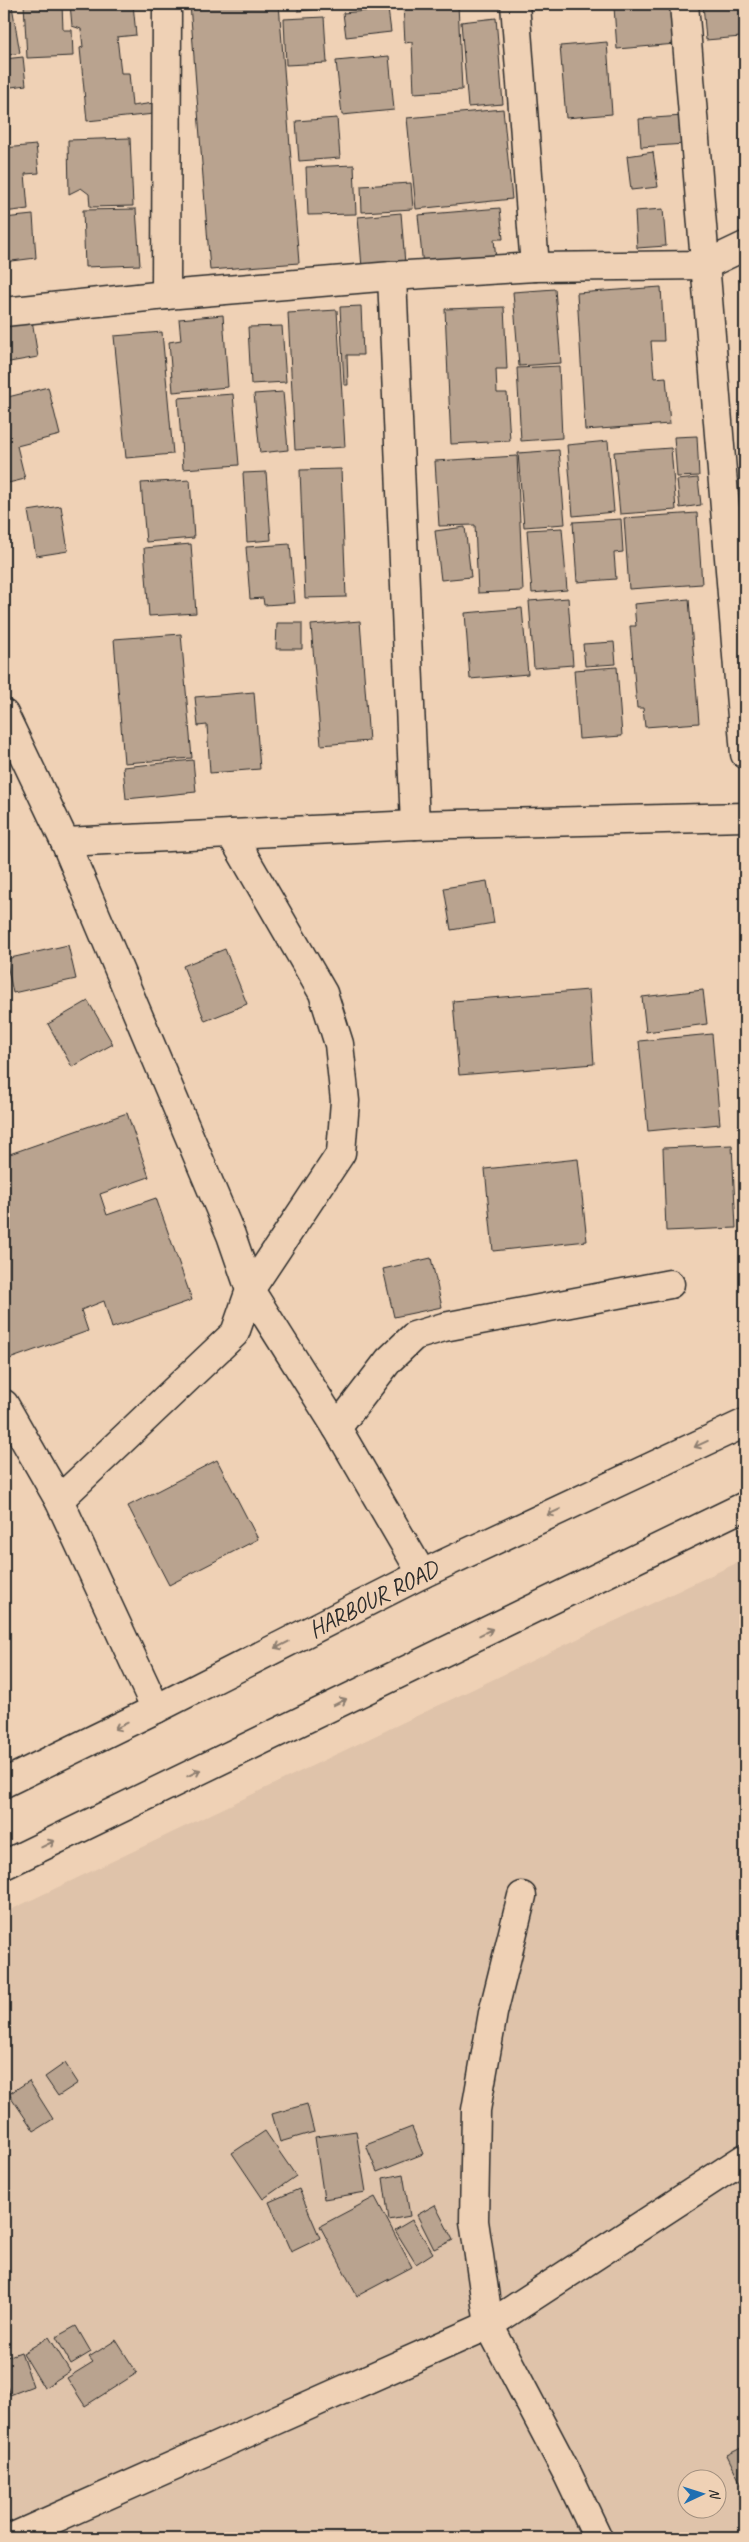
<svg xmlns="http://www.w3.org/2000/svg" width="749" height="2542" font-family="Caveat,sans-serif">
	<rect width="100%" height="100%" fill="#efd1b5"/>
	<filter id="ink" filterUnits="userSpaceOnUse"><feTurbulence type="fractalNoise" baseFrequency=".02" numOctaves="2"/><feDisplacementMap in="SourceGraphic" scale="10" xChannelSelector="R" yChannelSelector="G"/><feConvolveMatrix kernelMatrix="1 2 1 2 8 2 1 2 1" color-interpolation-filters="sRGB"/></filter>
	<g filter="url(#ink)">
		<path fill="#dfc3aa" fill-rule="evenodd" d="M745 1559V2538H4V1913ZM686 2480H716V2510H686Z"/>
		<g fill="#b9a38f" stroke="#2b2b2b">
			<path d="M24 4H62L63 30H72L73 56 27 58Z"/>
			<path d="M70 4H133L136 35 117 37 121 73H129L132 106 154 103V114L87 121 80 48 83 47 81 29 72 26Z"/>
			<path d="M190 4H279L299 263 210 270Z"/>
			<path d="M298 4H341L342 7 298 11Z"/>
			<path d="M403 4H458L462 90 414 93 412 42 405 43Z"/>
			<path d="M653 4H672L676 44 617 49 614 7Z"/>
			<path d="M703 4H745V82L741 37 706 40Z"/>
			<path d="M12 6 20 53 4 56V8Z"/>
			<path d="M388 9 391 32 346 37 343 13Z"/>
			<path d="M324 17 327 63 286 65 284 19Z"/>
			<path d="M496 18 503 104 468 107 461 22Z"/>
			<path d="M607 42 612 114 566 118 560 46Z"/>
			<path d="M389 56 394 110 342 115 336 61Z"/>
			<path d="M23 57 26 85 4 88V59Z"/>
			<path d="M503 109 512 199 416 209 407 118Z"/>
			<path d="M683 116 685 144 641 147 639 119Z"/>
			<path d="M337 118 340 158 299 161 296 121Z"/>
			<path d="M130 138 133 206 90 207 89 194 81 188 69 194 68 140Z"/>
			<path d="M36 145 39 173 25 174 28 209 4 212V148Z"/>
			<path d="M653 152 658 187 631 190 627 156Z"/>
			<path d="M354 165 356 214 308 215 306 167Z"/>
			<path d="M411 183 413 209 362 212 361 186Z"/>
			<path d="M500 208 503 239H494L496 260 423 267 418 215Z"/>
			<path d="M136 209 140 265 85 267 83 210Z"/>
			<path d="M663 209 666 246 637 248 635 211Z"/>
			<path d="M401 213 405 264 362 268 358 217Z"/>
			<path d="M33 215 36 258 4 262V218Z"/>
			<path d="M661 287 664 341H651L654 378 666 377 670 424 585 430 577 293Z"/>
			<path d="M555 289 561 363 519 366 513 292Z"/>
			<path d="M361 306 363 355H347L348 385H344L340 307Z"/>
			<path d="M504 307 507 369H496L497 393H507L510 441 451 444 445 309Z"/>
			<path d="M337 310 345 447 295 450 288 313Z"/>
			<path d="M223 315 228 387 173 392 169 342 181 340 179 319Z"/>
			<path d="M32 320 38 357 4 363V325Z"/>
			<path d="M282 326 286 382 251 384 248 327Z"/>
			<path d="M162 332 173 454 126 458 114 336Z"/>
			<path d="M559 366 562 438 521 441 517 368Z"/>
			<path d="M48 387 60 435 17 446 25 479 4 484V398Z"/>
			<path d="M283 392 288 450 260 453 254 394Z"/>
			<path d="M233 394 239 465 183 469 178 398Z"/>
			<path d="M697 436 699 476 677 477 674 437Z"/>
			<path d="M608 441 614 512 573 516 567 445Z"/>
			<path d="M671 448 676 510 620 514 614 452Z"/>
			<path d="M559 450 565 524 524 527 518 453Z"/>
			<path d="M517 456 523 591 478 593 475 525 439 526 435 461Z"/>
			<path d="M341 469 346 597 305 598 300 470Z"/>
			<path d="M266 472 271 540 247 542 243 473Z"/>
			<path d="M698 478 701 505 680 508 677 480Z"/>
			<path d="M190 480 194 538 146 542 141 483Z"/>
			<path d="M61 506 68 551 36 556 28 511Z"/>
			<path d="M697 513 702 584 629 589 624 518Z"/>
			<path d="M621 519 623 552 614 553 616 579 577 582 573 522Z"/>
			<path d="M465 527 471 577 441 580 435 531Z"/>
			<path d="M562 528 567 590 532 593 527 530Z"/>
			<path d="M191 544 196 613 149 616 144 548Z"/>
			<path d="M290 544 295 603 264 605 263 598 250 599 246 547Z"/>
			<path d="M568 598 573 665 534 668 529 601Z"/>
			<path d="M689 599 699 723 645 727 643 708H637L630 626H636L634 604Z"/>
			<path d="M522 608 528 674 470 679 465 613Z"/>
			<path d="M360 621 369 741 321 745 311 625Z"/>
			<path d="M277 623H302V649H276Z"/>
			<path d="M181 634 192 758 124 763 114 639Z"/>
			<path d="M614 642 616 664 585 666 583 644Z"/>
			<path d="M617 667 622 736 579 739 574 670Z"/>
			<path d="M254 692 260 769 210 773 207 725 198 726 195 697Z"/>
			<path d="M193 760 196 792 126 799 123 767Z"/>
			<path d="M487 881 494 923 451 930 444 888Z"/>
			<path d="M68 945 76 979 13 993 6 959Z"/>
			<path d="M225 949 247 1004 205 1021 183 966Z"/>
			<path d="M589 990 594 1064 459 1075 453 1001Z"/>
			<path d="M703 990 707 1024 646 1032 642 997Z"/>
			<path d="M88 1001 113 1044 72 1067 48 1024Z"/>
			<path d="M712 1034 720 1124 648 1131 639 1041Z"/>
			<path d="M127 1113 149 1177 100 1194 107 1215 156 1198 192 1300 112 1328 104 1301 81 1310 88 1331 4 1361V1156Z"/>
			<path d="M732 1145 736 1228 666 1231 663 1148Z"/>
			<path d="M578 1159 587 1241 493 1251 485 1169Z"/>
			<path d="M431 1258 442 1307 394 1317 383 1269Z"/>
			<path d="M217 1460 258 1539 169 1585 128 1506Z"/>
			<path d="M65 2063 78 2083 58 2096 45 2077Z"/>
			<path d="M29 2081 53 2119 34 2131 9 2094Z"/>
			<path d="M307 2104 314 2132 280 2142 272 2114Z"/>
			<path d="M412 2127 423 2154 377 2172 366 2145Z"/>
			<path d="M265 2131 296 2176 263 2199 232 2153Z"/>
			<path d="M356 2131 366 2192 324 2199 315 2137Z"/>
			<path d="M403 2174 410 2216 389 2220 383 2178Z"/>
			<path d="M299 2189 320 2238 291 2252 269 2202Z"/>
			<path d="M375 2197 412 2267 357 2296 320 2226Z"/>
			<path d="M435 2205 453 2240 434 2249 417 2215Z"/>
			<path d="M412 2220 433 2253 416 2264 395 2230Z"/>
			<path d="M76 2326 91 2352 71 2364 56 2337Z"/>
			<path d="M49 2337 70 2371 44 2388 23 2353Z"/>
			<path d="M116 2340 137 2373 85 2406 67 2378 93 2362 89 2357Z"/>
			<path d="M21 2352 33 2386 10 2395 4 2378V2358Z"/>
			<path d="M745 2446V2492L727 2455Z"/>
		</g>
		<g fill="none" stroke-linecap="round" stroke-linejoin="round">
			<defs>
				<g id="minor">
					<path d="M515 4 535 267"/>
					<path d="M684 4 745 754"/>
					<path d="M392 276 415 825"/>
					<path d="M166 295 167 4"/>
					<path d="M4 312 166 295 392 276 535 267 705 265 745 246"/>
					<path d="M4 714 65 842 231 1235 250 1290 235 1333 59 1500"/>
					<path d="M231 834 323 993 339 1044 345 1101 341 1153 250 1290 337 1428 422 1574"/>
					<path d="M65 842 415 825 745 817"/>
					<path d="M4 1404 59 1500 156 1709"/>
					<path d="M337 1428 389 1360 414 1336 444 1327 670 1284"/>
					<path d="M522 1896 493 2013 476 2110 474 2221 489 2325 568 2475 598 2538"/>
					<path d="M11 2538 489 2325 745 2158"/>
				</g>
				<g id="highway">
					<path d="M4 1783 156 1709 422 1574 745 1423"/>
					<path d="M4 1865 745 1506"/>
				</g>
			</defs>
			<use href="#minor" stroke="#2b2b2b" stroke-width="31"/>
			<use href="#highway" stroke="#2b2b2b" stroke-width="31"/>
			<use href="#minor" stroke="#efd1b5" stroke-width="28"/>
			<use href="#highway" stroke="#efd1b5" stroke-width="28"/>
		</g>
		<defs><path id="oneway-shaft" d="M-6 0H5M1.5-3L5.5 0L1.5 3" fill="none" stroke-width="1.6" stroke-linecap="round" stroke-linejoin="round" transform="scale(1.25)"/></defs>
		<g stroke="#8d7e70">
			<use href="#oneway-shaft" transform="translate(701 1444) rotate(155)"/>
			<use href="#oneway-shaft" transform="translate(554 1512) rotate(155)"/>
			<use href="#oneway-shaft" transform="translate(486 1632) rotate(-26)"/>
			<use href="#oneway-shaft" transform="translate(282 1645) rotate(153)"/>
			<use href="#oneway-shaft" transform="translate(340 1702) rotate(-26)"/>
			<use href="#oneway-shaft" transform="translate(121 1726) rotate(154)"/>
			<use href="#oneway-shaft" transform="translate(194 1773) rotate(-26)"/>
			<use href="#oneway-shaft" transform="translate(48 1844) rotate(-26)"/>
		</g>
	</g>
	<g text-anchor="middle" stroke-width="4" stroke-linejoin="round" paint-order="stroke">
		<g font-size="24" fill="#2b2b2b" stroke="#efd1b5">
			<text transform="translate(373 1599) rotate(-27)" y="8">HARBOUR ROAD</text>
		</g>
	</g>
	<rect width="749" height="2542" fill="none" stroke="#efd1b5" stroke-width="20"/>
	<rect x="10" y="10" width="729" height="2522" fill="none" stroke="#2b2b2b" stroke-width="2" filter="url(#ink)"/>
	<g transform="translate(702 2494) rotate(86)"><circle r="24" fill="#efd1b5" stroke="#a18f7e"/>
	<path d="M0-4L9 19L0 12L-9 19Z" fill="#1f6fb2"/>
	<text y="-8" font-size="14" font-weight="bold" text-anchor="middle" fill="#2b2b2b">N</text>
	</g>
</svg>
